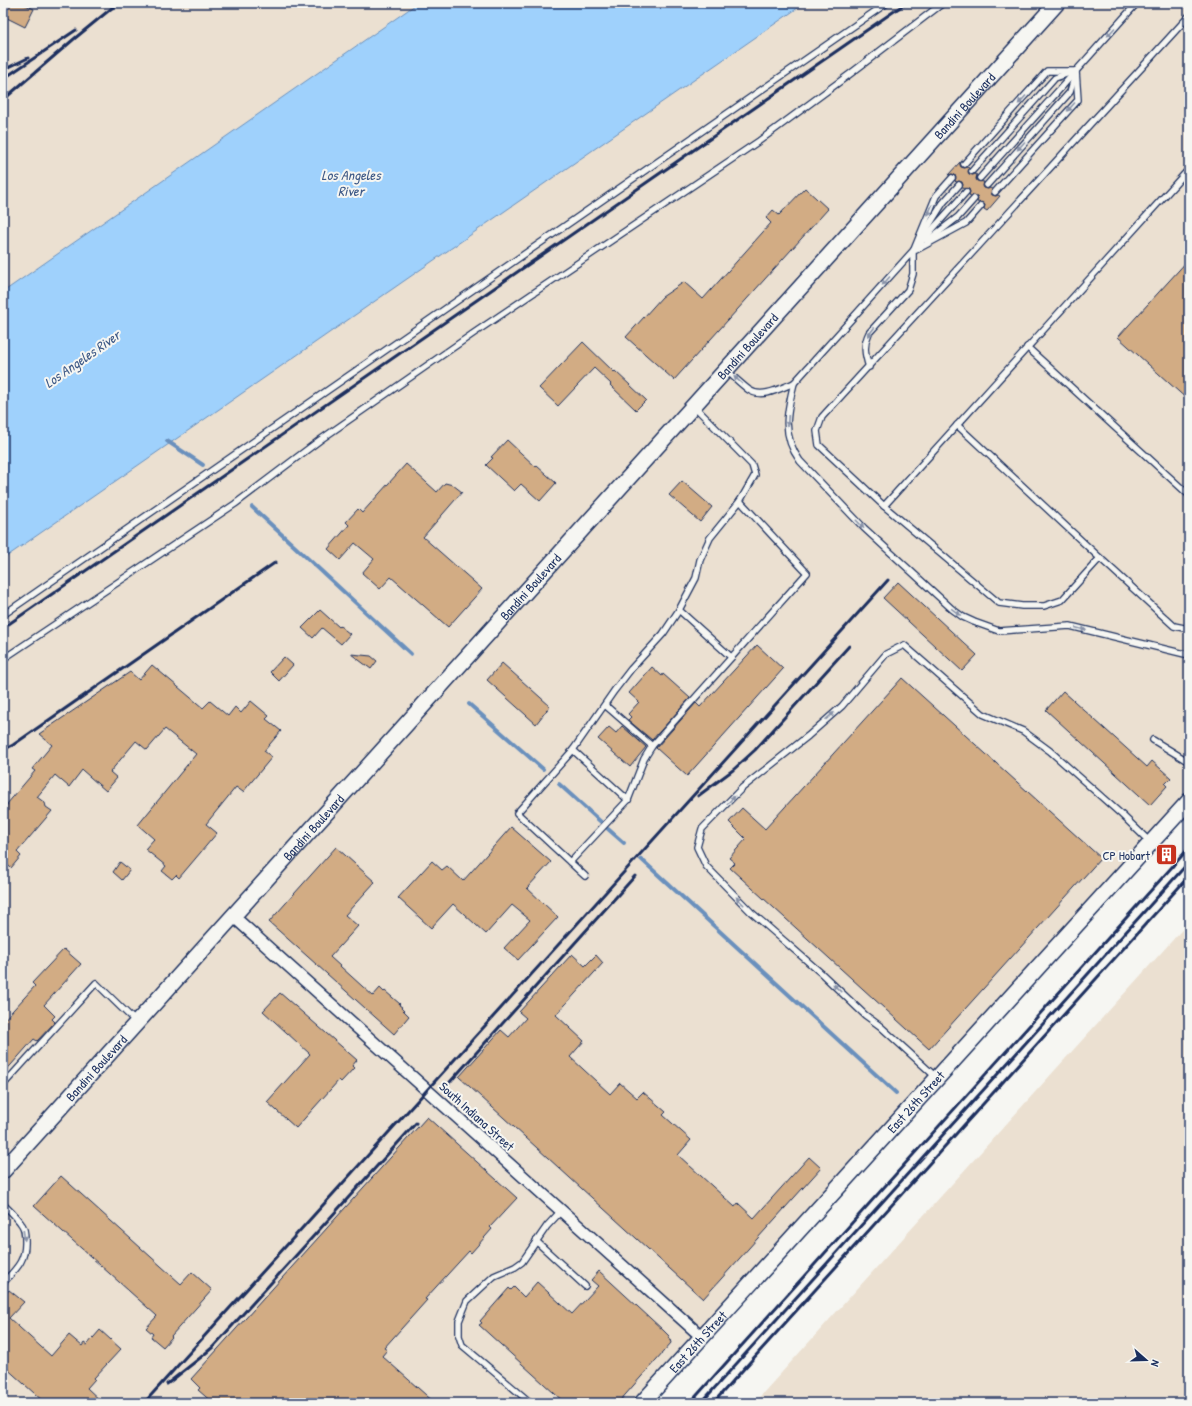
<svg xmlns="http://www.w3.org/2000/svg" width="1192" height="1406" font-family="'Patrick Hand',sans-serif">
	<rect width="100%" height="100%" fill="#f6f6f2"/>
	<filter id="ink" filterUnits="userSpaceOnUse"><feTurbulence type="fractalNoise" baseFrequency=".025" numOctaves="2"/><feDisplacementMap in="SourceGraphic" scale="8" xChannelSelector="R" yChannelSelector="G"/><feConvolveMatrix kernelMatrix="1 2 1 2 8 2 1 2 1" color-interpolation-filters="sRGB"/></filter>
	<g filter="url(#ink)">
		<g fill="#ebe0d1">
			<path d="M3 3H1189V791L641 1403H3Z"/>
			<path d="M1189 922V1403H754Z"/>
		</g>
		<path fill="#9fd1fc" stroke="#6a90bd" d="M418 3H805L3 559V292Z"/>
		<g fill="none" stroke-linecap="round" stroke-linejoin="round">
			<g stroke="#6a90bd" stroke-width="4">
				<path d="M167 441 203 465"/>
				<path d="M252 507 411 654"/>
				<path d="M469 704 543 769"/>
				<path d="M559 784 601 822"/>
				<path d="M608 829 624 843"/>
				<path d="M641 859 896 1093"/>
			</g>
		</g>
		<g fill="#d2ac84" stroke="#1b2f5e">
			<path d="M3 3H21L34 9 25 27 3 16Z"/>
			<path d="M960 162V165L961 167 965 168 967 167 969 168 968 172 969 174 973 175 975 174 977 175 976 179 977 181 984 182 983 186 984 188 988 189 990 188 992 189 991 193 992 195 996 196 998 195 1000 196 987 211 984 209 985 205 983 203 977 202 978 199 977 196 974 195 971 196 969 195 970 192 969 189 962 188 963 185 962 182 959 181 956 182 955 181 956 178 955 175 952 174 948 175Z"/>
			<path d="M805 188 828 209 674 380 626 337 662 297 684 282 703 299 771 223 766 218 773 210 779 215Z"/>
			<path d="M1189 259V401L1118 337Z"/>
			<path d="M583 342 614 372 615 371 646 400 636 410 610 385 611 384 594 368 558 406 539 388Z"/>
			<path d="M507 440 536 467 537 466 556 483 540 501 521 484 514 491 486 465 493 458 491 457Z"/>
			<path d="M406 464 437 492 445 483 453 485 462 492 423 537 482 589 448 627 391 577 380 589 362 573 374 559 355 543 340 560 328 549 349 525 346 522 358 509 362 513Z"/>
			<path d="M682 481 712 507 700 522 669 495Z"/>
			<path d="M898 582 977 655 962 671 883 598Z"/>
			<path d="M320 610 339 627 340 626 350 634 341 644 322 628 313 638 302 628Z"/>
			<path d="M757 645 783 669 687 776 656 748 696 703 700 707Z"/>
			<path d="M351 654 371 656 377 661 371 669Z"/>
			<path d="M284 657 293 665 279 681 270 672Z"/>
			<path d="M502 663 550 706 536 724 487 680Z"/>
			<path d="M152 665 203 708 210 701 228 716 235 707 241 713 251 701 269 716 266 719 281 731 264 751 272 757 243 792 236 787 206 824 217 833 179 878 176 875 172 879 162 871 166 866 145 849 154 839 138 825 196 754 165 729 147 750 136 741 110 772 117 778 106 791 82 770 69 787 55 775 37 797 45 803 46 807 52 811 17 852 21 856 11 868 3 861V810L8 804H7L35 771 32 769 52 745 39 734 130 672 139 680Z"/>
			<path d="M652 667 662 676 663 674 690 698 652 740 628 720 631 717 628 714 639 702 629 693Z"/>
			<path d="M902 678 1101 858 929 1049 730 868 735 863 729 858 746 839 729 822 742 808 765 829Z"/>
			<path d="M1063 691 1147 767 1152 761 1171 778 1165 784 1167 786 1150 805 1046 710Z"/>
			<path d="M622 726 646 747 630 767 598 739 609 727 616 733Z"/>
			<path d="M511 827 551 862 527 888 558 917 518 960 504 948 530 920 512 905 486 934 453 904 431 928 398 898 432 861 442 870 447 866 463 881Z"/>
			<path d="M336 847 375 882 345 915 358 926 330 957 373 996 380 988 384 992 385 991 400 1004 399 1005 402 1007 401 1008 409 1016 394 1034 269 922Z"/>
			<path d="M120 862 130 870 122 880 113 872Z"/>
			<path d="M64 949 81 964 44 1005 55 1016 52 1019 55 1022 37 1041 34 1039 3 1074V1021L35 986 32 983Z"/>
			<path d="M572 954 585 966 596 955 603 963 556 1015 584 1041 570 1057 610 1094 620 1083 637 1098 643 1092 666 1112 663 1115 691 1140 678 1155 735 1207 738 1203 754 1218 809 1157 821 1168 703 1299 459 1077 501 1030 509 1037 526 1018 519 1012Z"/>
			<path d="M280 993 357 1060 352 1066 354 1068 341 1082 339 1080 296 1128 267 1102 310 1054 263 1011Z"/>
			<path d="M427 1117 517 1198 490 1227 492 1229 471 1253 469 1251 425 1299 427 1300 384 1348 387 1350 382 1356 435 1403H213L198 1390 200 1388 191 1379Z"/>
			<path d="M61 1176 181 1284 192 1272 212 1290 171 1336 172 1337 163 1347 151 1337 153 1334 146 1328 157 1316 34 1206Z"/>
			<path d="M599 1271 663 1330 669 1336 671 1343 618 1403H565L479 1325 482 1323 480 1321 509 1288 511 1290 514 1287 524 1297 537 1282 572 1314 598 1286 591 1280Z"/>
			<path d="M9 1290 24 1302 9 1318 51 1356 69 1335 82 1346 84 1343 87 1345 100 1330 121 1349 94 1378 95 1379 87 1388 103 1403H45L3 1365V1297Z"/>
		</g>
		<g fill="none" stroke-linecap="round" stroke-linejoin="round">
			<defs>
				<g id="lane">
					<path d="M1189 16 822 417 817 431 819 445 884 506 999 603 1022 606H1044L1062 600 1100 558 1174 626 1189 629"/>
					<path d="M964 164 1047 71H1076"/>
					<path d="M972 171 1055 78 1072 72"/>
					<path d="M980 178 1137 3"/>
					<path d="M987 185 1070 92 1075 75"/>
					<path d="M995 192 1078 100 1076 71"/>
					<path d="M921 238 943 203 959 185"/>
					<path d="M927 241 958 217 974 199"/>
					<path d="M916 250 966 223 981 206"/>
					<path d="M1027 347 1189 495"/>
					<path d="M869 367C865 355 863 345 869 333L908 290 913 274V252L936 196 952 178"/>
					<path d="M727 371C734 377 741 384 749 390 762 399 781 388 794 383L966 192"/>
					<path d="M794 383C787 412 781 435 800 461L864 528 952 609 963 617 974 622 999 631 1070 626 1189 655"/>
					<path d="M957 425 1100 558"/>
					<path d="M884 506 1189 169"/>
					<path d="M679 610 731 657"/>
					<path d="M3 615 887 3"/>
					<path d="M3 659 235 504 320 440 474 333 759 141 850 74 943 3"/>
					<path d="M605 705 652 746"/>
					<path d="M1153 740 1189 762"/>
					<path d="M573 750 628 800"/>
					<path d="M570 862 628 800 644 759 652 746 807 573 740 501"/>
					<path d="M585 876 517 813 573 750 614 691 631 669 663 634 679 610 696 578 700 560 710 538 740 501 755 475 752 465 694 406"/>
					<path d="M937 1078 880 1026 865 1015 821 973 751 912 706 866 697 847 702 829 742 788 808 736 842 706 886 654 904 645 983 714 1023 731 1050 751 1122 815 1150 842"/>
					<path d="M3 1085 96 983 136 1022"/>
					<path d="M3 1153 12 1160"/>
					<path d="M3 1204C9 1210 17 1217 22 1225 25 1229 25 1235 25 1240 26 1261 16 1269 3 1283"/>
					<path d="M536 1241 585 1286"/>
					<path d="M531 1403 462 1345 459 1336V1321L467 1301 494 1276 515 1267 522 1262 547 1226 561 1211"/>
				</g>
				<path id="street" d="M233 916 702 1337"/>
				<g id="secondary">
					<path id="s1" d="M3 1171 1057 3"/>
					<path id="s2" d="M642 1403 1189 801"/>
				</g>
			</defs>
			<use href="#lane" stroke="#1b2f5e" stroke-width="8"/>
			<use href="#street" stroke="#1b2f5e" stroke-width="14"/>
			<use href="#secondary" stroke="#1b2f5e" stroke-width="18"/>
			<use href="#lane" stroke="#f6f6f2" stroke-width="5.5"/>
			<use href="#street" stroke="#f6f6f2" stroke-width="11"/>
			<use href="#secondary" stroke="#f6f6f2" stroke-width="15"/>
			<g stroke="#1b2f5e" stroke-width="3">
				<path d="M3 70 28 58"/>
				<path d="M3 79 76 30"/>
				<path d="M3 100 74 39 118 3"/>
				<path d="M3 628 906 3"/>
				<path d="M3 750 13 745 276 562"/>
				<path d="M698 796 733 770 755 750 849 646"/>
				<path d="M450 1082 635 876"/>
				<path d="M167 1384 200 1358 213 1347 416 1123"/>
				<path d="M144 1403 888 580"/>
				<path d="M690 1403 1189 848"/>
				<path d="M701 1403 1189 862"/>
				<path d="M713 1403 1189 876"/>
			</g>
		</g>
		<defs><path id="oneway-solid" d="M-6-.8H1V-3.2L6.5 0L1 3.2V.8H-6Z"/></defs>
		<g fill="#8892a8">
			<use href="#oneway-solid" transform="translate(1111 32) rotate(132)"/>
			<use href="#oneway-solid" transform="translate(1022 100) rotate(132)"/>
			<use href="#oneway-solid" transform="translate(1071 107) rotate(132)"/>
			<use href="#oneway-solid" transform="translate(1021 146) rotate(132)"/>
			<use href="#oneway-solid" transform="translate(930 210) rotate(113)"/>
			<use href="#oneway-solid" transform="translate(886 281) rotate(132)"/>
			<use href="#oneway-solid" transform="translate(871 332) rotate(127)"/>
			<use href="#oneway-solid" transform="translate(738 380) rotate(-138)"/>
			<use href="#oneway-solid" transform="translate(788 421) rotate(93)"/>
			<use href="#oneway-solid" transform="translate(860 524) rotate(46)"/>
			<use href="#oneway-solid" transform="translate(956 612) rotate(36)"/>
			<use href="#oneway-solid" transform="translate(1081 629) rotate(14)"/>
			<use href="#oneway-solid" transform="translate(830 716) rotate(-41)"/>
			<use href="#oneway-solid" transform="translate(731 800) rotate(-45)"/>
			<use href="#oneway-solid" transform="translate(740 901) rotate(-134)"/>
			<use href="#oneway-solid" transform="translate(837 988) rotate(-136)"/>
			<use href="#oneway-solid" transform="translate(24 1235) rotate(82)"/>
		</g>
	</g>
	<defs>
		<symbol id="building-square" viewBox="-11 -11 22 22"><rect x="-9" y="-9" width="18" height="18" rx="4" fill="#c8321e" stroke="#f6f6f2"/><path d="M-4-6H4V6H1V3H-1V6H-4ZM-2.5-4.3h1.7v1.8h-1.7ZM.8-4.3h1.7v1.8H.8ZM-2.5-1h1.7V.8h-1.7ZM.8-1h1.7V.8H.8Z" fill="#fff"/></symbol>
	</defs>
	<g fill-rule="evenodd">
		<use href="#building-square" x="1154" y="842" width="25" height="25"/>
	</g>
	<g text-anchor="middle" stroke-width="4" stroke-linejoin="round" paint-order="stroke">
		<g font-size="13" fill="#1b2f5e" stroke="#f6f6f2">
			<text dy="5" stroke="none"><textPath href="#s1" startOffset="1435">Bandini Boulevard</textPath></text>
			<text dy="5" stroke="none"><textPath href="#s1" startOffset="1111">Bandini Boulevard</textPath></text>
			<text dy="5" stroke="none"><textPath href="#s1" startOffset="787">Bandini Boulevard</textPath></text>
			<text dy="5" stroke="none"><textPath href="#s1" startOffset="463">Bandini Boulevard</textPath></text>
			<text dy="5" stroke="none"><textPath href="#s1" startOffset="139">Bandini Boulevard</textPath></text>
			<text dy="5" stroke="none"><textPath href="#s2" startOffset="407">East 26th Street</textPath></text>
			<text transform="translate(477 1116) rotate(42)" y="5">South Indiana Street</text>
			<text dy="5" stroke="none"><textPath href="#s2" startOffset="83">East 26th Street</textPath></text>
		</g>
		<g font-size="13" fill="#1b2f5e" stroke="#f6f6f2" text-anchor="end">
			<text x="1150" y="860">CP Hobart</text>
		</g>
		<g font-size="14" font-style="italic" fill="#3c5886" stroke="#f6f6f2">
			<text x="351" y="180">Los Angeles<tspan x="351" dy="16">River</tspan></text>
			<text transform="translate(82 359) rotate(-35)" y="5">Los Angeles River</text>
		</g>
	</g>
	<rect width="1192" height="1406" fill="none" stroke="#f6f6f2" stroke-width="16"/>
	<rect x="8" y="8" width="1176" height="1390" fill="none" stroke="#1b2f5e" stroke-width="1.5" filter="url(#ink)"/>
	<g transform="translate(1146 1360) rotate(110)" stroke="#f6f6f2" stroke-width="3" paint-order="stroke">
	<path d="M0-3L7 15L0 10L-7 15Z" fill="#1b2f5e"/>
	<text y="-6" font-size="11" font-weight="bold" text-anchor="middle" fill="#1b2f5e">N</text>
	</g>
</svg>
